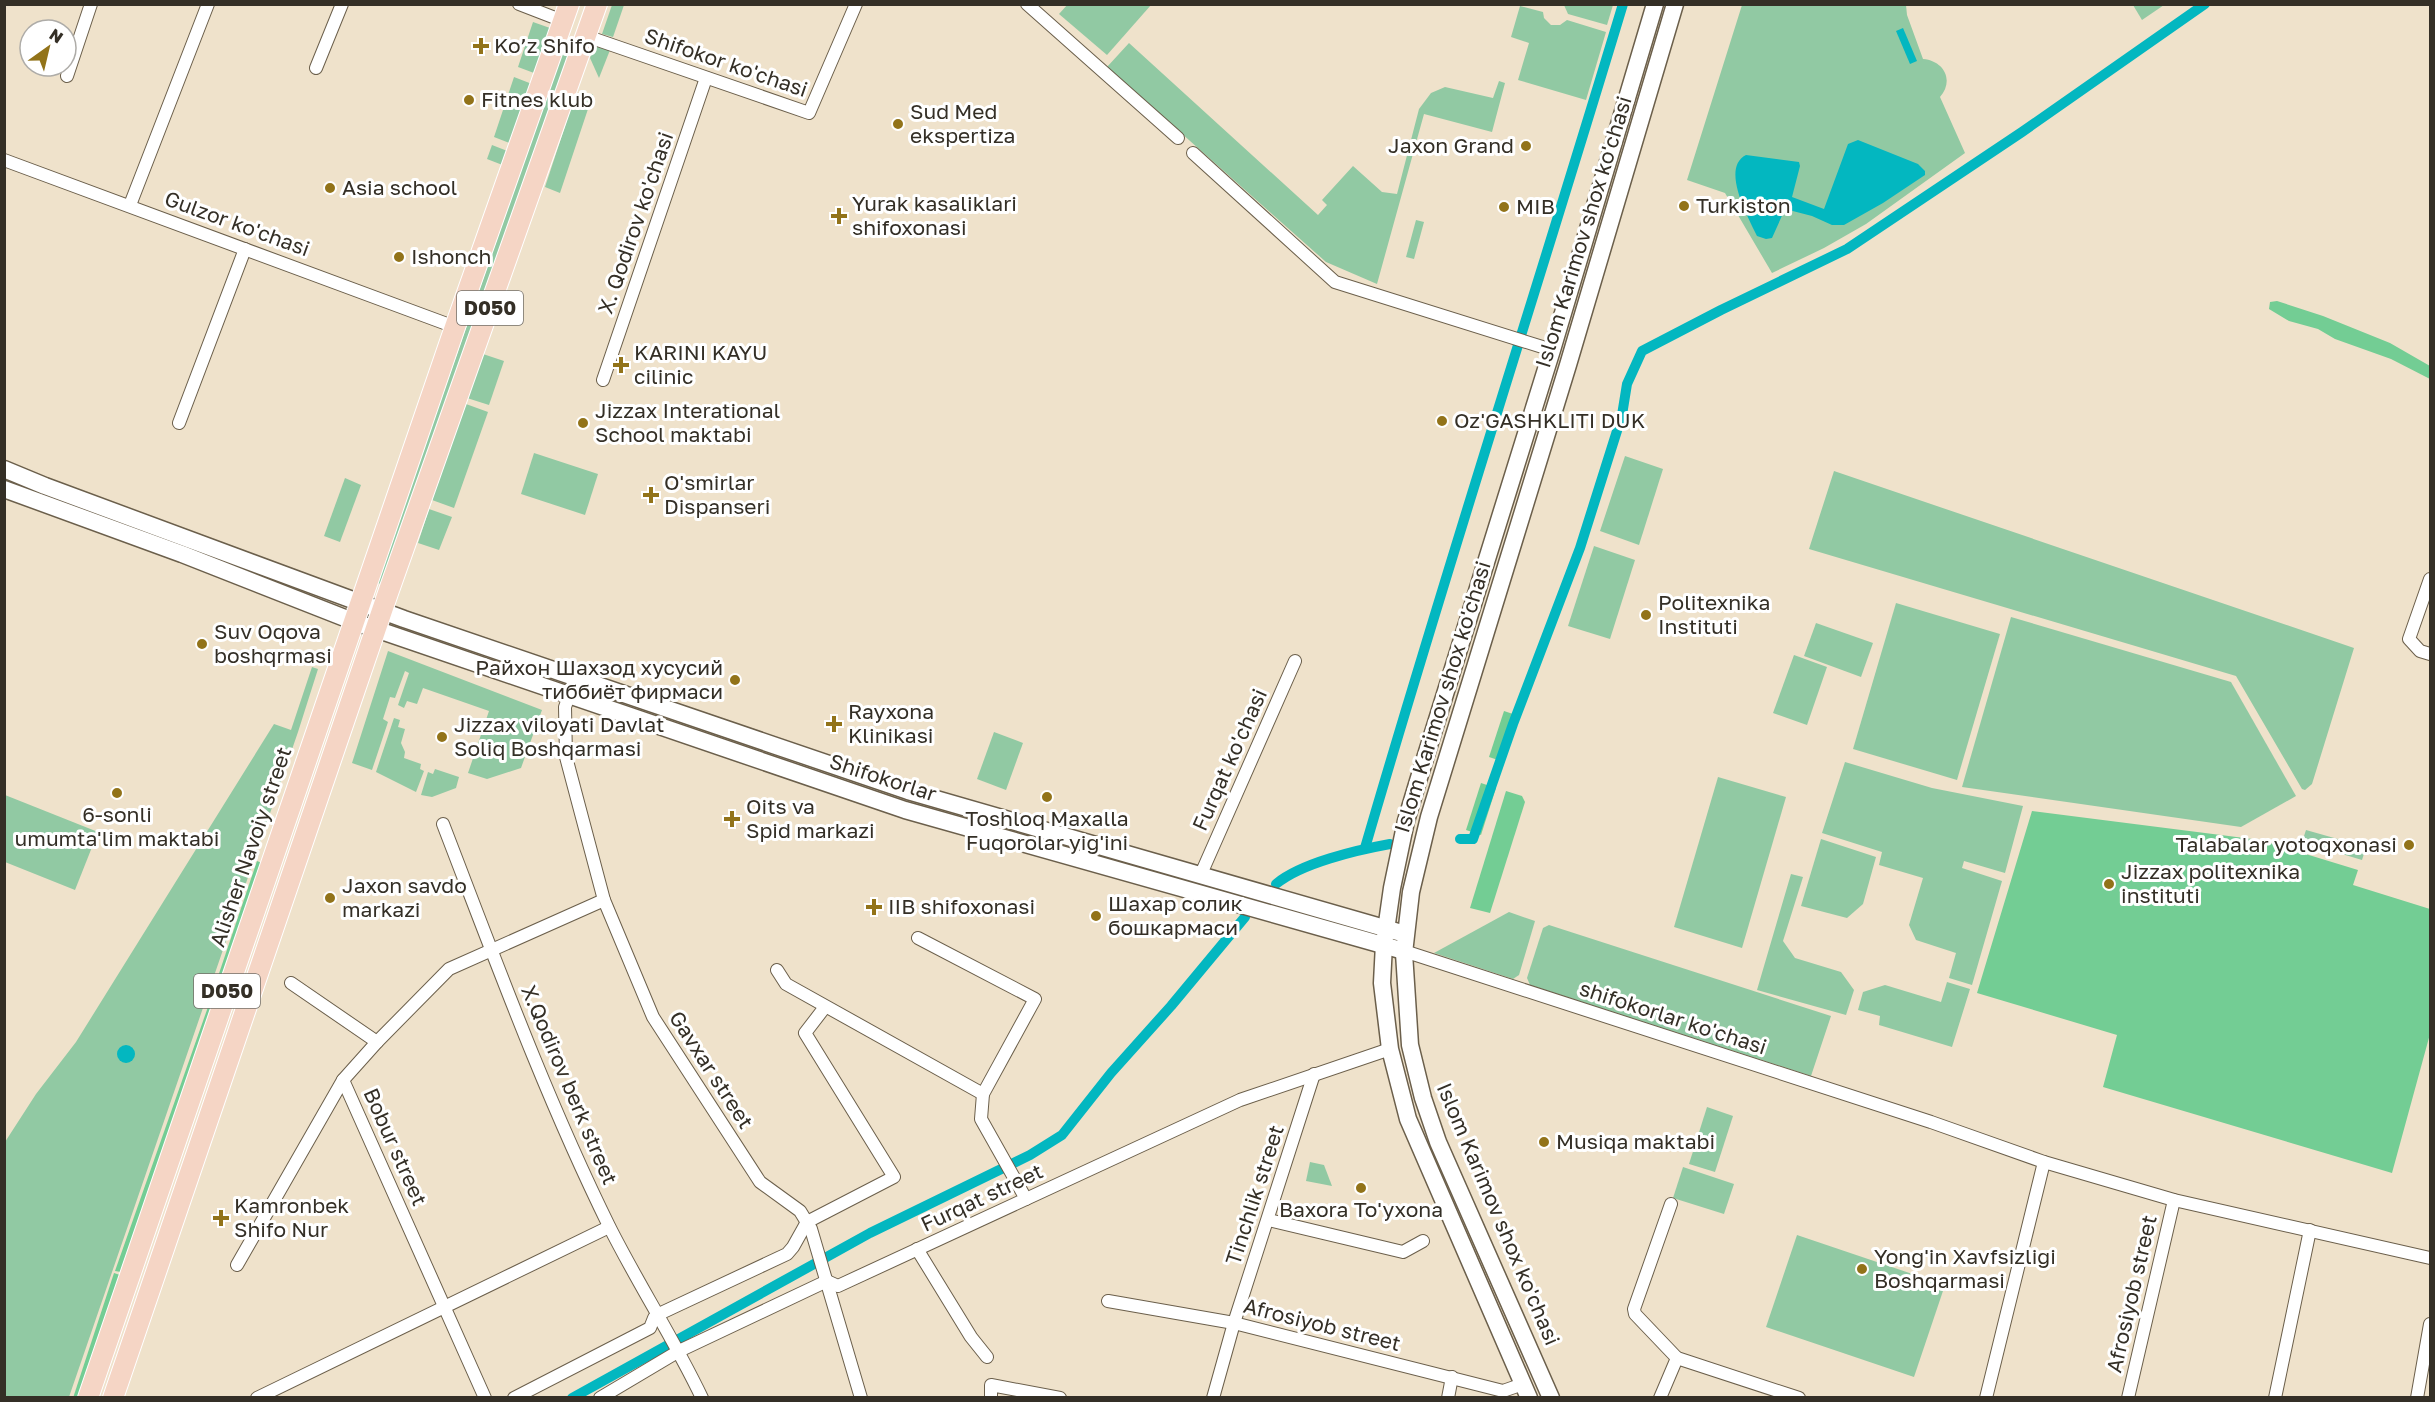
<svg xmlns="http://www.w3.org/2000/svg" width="2435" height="1402" font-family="'Golos Text',sans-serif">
	<rect width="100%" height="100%" fill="#efe2cb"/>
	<g fill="#91c9a3">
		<path d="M1068 4H1151V5L1107 55 1059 14Z"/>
		<path d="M612 5H624L613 37 602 34Z"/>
		<path d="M1564 5H1613L1607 25 1568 14Z"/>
		<path d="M1742 5H1906L1907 15 1923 59C1945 61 1954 81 1940 97L1965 153 1866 224 1824 248 1772 273 1725 193 1687 180Z"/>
		<path d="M2133 5H2164L2142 20Z"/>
		<path d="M1520 6 1543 12 1544 18 1551 25H1560L1567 20 1606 32 1586 100 1518 80 1529 43 1511 37Z"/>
		<path d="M533 22 550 28 534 73 518 67Z"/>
		<path d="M566 42 572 44 381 584 377 583Z"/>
		<path d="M1129 43 1318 215 1327 205 1322 200 1353 166 1382 192 1397 194 1419 109 1431 93 1445 87 1493 98 1499 81 1505 83 1492 132 1424 114 1377 284 1326 262 1107 67Z"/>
		<path d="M595 44 610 50 599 78 590 58Z"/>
		<path d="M514 77 532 84 512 144 494 137Z"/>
		<path d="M593 94 560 193 545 187 572 105Z"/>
		<path d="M492 145 510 152 505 166 487 159Z"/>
		<path d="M1416 220 1424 222 1414 259 1406 257Z"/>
		<path d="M483 354 504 361 489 405 467 398Z"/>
		<path d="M466 404 488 412 454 508 432 500Z"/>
		<path d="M534 453 598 474 585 515 521 494Z"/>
		<path d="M1625 456 1663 469 1639 545 1600 531Z"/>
		<path d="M1834 471 2354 648 2312 784 2305 790 2302 789 2236 676 1809 549Z"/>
		<path d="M345 478 361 485 340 542 324 536Z"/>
		<path d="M429 509 452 517 439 550 418 543Z"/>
		<path d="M1594 546 1635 560 1610 639 1568 626Z"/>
		<path d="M1896 603 2000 634 1957 780 1853 749Z"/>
		<path d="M2011 617 2231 682 2296 796 2241 827 1962 787Z"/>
		<path d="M1816 623 1873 643 1861 677 1804 656Z"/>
		<path d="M388 651 542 710 521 768 487 779 468 773 489 711 423 688 417 704 407 701 404 708 398 705 409 673 405 671 395 698 390 697 383 719 388 722 372 770 352 763Z"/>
		<path d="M1794 655 1827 667 1807 725 1773 713Z"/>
		<path d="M312 667 318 669 298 732 69 1397 5 1398V1142L36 1094 76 1042 274 724 291 730Z"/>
		<path d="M394 718 400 720 398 727 405 729 401 743 405 752 404 758 421 764 420 769 424 771 416 792 376 772Z"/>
		<path d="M994 732 1023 743 1006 790 977 779Z"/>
		<path d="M1845 762 1932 788 2023 806 2005 873 1964 861 1962 868 2002 881 1972 985 1949 978 1956 953 1916 940 1909 925 1923 878 1879 865 1882 852 1822 833Z"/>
		<path d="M435 769 459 777 456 788 432 797 421 795 428 772 433 774Z"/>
		<path d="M1718 777 1786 797 1742 948 1674 927Z"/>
		<path d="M5 795 98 832 75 890 5 862Z"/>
		<path d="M2306 830 2366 847 2362 860 2302 842Z"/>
		<path d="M1821 839 1876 857 1863 904 1847 918 1801 906Z"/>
		<path d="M1791 874 1803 877 1783 941 1795 958 1841 972 1854 990 1846 1015 1757 990Z"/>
		<path d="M1509 912 1535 921 1519 975 1513 979 1434 953Z"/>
		<path d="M1549 925 1831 1016 1811 1076 1530 985 1527 978 1543 928Z"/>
		<path d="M1947 982 1970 989 1952 1047 1879 1025 1880 1016 1858 1010 1863 992 1885 985 1941 1002Z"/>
		<path d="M1707 1107 1733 1116 1715 1172 1689 1164Z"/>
		<path d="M1310 1162 1324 1165 1332 1186 1306 1181Z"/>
		<path d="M1683 1167 1734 1184 1724 1214 1673 1198Z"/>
		<path d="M1797 1235 1945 1285 1914 1377 1766 1327Z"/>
	</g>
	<g fill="#73cd94">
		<path d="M2277 301 2323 316 2390 343 2430 366V379L2391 359 2335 339 2318 329 2289 321 2269 309 2270 302Z"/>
		<path d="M1504 711 1519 716 1504 762 1489 757Z"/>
		<path d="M1481 783 1496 788 1481 835 1466 830Z"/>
		<path d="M1506 791 1522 796 1525 802 1490 913 1470 908Z"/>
		<path d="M2032 811 2260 840 2358 870 2353 885 2430 909V1034L2392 1173 2103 1087 2117 1035 1977 993Z"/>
		<path d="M257 861 262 863 215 1002 210 1000Z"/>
		<path d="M209 1004 214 1006 121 1272 115 1271Z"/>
		<path d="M114 1273 120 1275 79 1397 73 1398Z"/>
	</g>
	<g fill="#03b7c0">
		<path d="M1903 28 1917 61 1910 64 1896 31Z"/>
		<path d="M1858 140 1918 164 1925 171V175L1883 203 1844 225H1832L1812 216 1785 209 1772 238 1766 239 1757 236C1749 219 1720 168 1746 155L1799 162 1800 166 1792 197 1824 209 1848 144Z"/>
		<circle cx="126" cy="1054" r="9"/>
	</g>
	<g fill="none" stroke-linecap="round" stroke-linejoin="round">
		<g stroke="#03b7c0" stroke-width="10">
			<path d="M1460 839H1473L1513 724 1580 548 1622 415 1627 384 1642 351 1721 310 1847 249 2022 132 2205 4"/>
			<path d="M1365 848C1447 566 1538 286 1623 4"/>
			<path d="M1276 884C1301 863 1357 850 1390 844"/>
			<path d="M572 1398 870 1233 1030 1155 1062 1135 1111 1073 1171 1006 1245 917"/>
		</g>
		<defs>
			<g id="street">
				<path d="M519 4 563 21"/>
				<path d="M1027 4 1178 138"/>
				<path d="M586 36 809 113 856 4"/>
				<path d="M316 68 342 4"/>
				<path d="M67 76 91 4"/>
				<path d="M1193 153 1335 282 1552 350"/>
				<path d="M4 160 455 327"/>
				<path d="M130 205 208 4"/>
				<path d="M603 380 706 78"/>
				<path d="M179 423 245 249"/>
				<path d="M2430 579 2409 639 2420 651 2430 654"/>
				<path d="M576 676 565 707 566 757 604 900 653 1017 760 1182 800 1211 811 1229 861 1398"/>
				<path d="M443 824C495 959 545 1096 609 1226 638 1284 674 1339 702 1398"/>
				<path d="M1201 874 1295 661"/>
				<path d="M918 938 1035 999 983 1094 981 1119 1026 1199"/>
				<path d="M1404 951 1931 1122 2044 1162 2174 1200 2430 1258"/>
				<path d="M777 970 786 984 983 1094"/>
				<path d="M291 983 377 1042 343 1080 485 1398"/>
				<path d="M377 1042 449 969 604 900"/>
				<path d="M1671 1204 1634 1309 1635 1314 1677 1358"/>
				<path d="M1269 1220 1403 1252 1423 1241"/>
				<path d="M917 1249 971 1337 987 1357"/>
				<path d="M237 1265 343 1080"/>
				<path d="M1108 1301 1234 1323 1503 1391 1523 1384"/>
				<path d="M257 1398 609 1227"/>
				<path d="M514 1398 650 1328 654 1318 659 1314 787 1254 793 1247 807 1222 894 1177 805 1033 825 1007"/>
				<path d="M600 1398 679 1351 827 1281 838 1286 1240 1100 1390 1049"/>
				<path d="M991 1398V1385L1060 1398"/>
				<path d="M1213 1398 1234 1323 1314 1074"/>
				<path d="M1448 1398 1452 1377"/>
				<path d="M1660 1398 1677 1358 1799 1398"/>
				<path d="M1986 1398 2044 1162"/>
				<path d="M2128 1398 2174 1200"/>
				<path d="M2275 1398 2310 1230"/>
				<path d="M2417 1398 2430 1324"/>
			</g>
			<g id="secondary">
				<path d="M4 469 45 486 404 619 908 791 1405 934"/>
				<path d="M4 489 182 554 355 622 905 810 1404 951"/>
				<path d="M1529 1398 1408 1119 1390 1049 1382 983 1384 944 1392 888 1406 821 1418 781 1552 350 1655 4"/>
				<path d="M1551 1398 1438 1142 1423 1098 1410 1045 1404 953 1411 892 1429 817 1568 365 1675 4"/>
			</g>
			<g id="primary">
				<path d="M88 1398 455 327 569 4"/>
				<path d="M113 1398 388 593 597 4"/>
			</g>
		</defs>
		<use href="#street" stroke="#6b5f4b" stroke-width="14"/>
		<use href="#secondary" stroke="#6b5f4b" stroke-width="19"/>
		<use href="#primary" stroke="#fff" stroke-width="22"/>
		<use href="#street" stroke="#fff" stroke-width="12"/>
		<use href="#secondary" stroke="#fff" stroke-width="16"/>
		<use href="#primary" stroke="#f5d5c5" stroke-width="20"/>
	</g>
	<g fill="#927319" stroke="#fff" stroke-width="2">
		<path d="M478 37h6v6h6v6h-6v6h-6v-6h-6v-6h6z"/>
		<circle cx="469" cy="100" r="6"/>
		<circle cx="898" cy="124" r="6"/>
		<circle cx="1526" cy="146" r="6"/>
		<circle cx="330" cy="188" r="6"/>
		<circle cx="1684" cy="206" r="6"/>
		<circle cx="1504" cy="207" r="6"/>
		<path d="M836 207h6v6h6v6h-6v6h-6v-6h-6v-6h6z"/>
		<circle cx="399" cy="257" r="6"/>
		<path d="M618 356h6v6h6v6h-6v6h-6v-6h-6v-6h6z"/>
		<circle cx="1442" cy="421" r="6"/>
		<circle cx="583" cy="423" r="6"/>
		<path d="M648 486h6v6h6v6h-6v6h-6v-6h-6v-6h6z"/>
		<circle cx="1646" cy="615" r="6"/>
		<circle cx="202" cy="644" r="6"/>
		<circle cx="735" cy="680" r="6"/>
		<path d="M831 715h6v6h6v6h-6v6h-6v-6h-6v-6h6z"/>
		<circle cx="442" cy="737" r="6"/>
		<circle cx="117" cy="793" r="6"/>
		<circle cx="1047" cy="797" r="6"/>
		<path d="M729 810h6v6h6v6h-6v6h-6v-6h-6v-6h6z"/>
		<circle cx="2409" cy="845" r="6"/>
		<circle cx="2109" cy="884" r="6"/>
		<circle cx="330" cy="898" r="6"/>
		<path d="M871 898h6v6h6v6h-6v6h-6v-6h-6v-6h6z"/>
		<circle cx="1096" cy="916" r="6"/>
		<circle cx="1544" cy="1142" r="6"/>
		<circle cx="1361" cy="1188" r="6"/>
		<path d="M218 1209h6v6h6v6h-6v6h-6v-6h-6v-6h6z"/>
		<circle cx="1862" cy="1269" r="6"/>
	</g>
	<g text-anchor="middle" stroke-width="6" stroke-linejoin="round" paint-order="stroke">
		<g fill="#fff" stroke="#716d67" stroke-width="1.5">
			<rect x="457" y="291" width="66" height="34" rx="4.5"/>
			<rect x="194" y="974" width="66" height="34" rx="4.5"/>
		</g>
		<g font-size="20" font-weight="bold" fill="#342f26">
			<text x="490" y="315">D050</text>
			<text x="227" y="998">D050</text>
		</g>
		<g font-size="21" fill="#342f26" stroke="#fff" text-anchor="start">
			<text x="494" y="53">Ko’z Shifo</text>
			<text x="481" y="107">Fitnes klub</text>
			<text x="910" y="119">Sud Med<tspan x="910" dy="24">ekspertiza</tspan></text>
			<text x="1514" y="153" text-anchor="end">Jaxon Grand</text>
			<text x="342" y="195">Asia school</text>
			<text x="852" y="211">Yurak kasaliklari<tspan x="852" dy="24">shifoxonasi</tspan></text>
			<text x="1696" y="213">Turkiston</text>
			<text x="1516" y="214">MIB</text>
			<text x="411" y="264">Ishonch</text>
			<text x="634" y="360">KARINI KAYU<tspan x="634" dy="24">cilinic</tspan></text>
			<text x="595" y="418">Jizzax Interational<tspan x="595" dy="24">School maktabi</tspan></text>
			<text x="1454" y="428">Oz'GASHKLITI DUK</text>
			<text x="664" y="490">O'smirlar<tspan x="664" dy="24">Dispanseri</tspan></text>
			<text x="1658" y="610">Politexnika<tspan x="1658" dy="24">Instituti</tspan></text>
			<text x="214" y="639">Suv Oqova<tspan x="214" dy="24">boshqrmasi</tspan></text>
			<text x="723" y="675" text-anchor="end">Райхон Шахзод хусусий<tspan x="723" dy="24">тиббиёт фирмаси</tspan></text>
			<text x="848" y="719">Rayxona<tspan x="848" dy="24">Klinikasi</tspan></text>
			<text x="454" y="732">Jizzax viloyati Davlat<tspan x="454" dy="24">Soliq Boshqarmasi</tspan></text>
			<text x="746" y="814">Oits va<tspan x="746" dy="24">Spid markazi</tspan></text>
			<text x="117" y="822" text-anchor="middle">6-sonli<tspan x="117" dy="24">umumta'lim maktabi</tspan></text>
			<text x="1047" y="826" text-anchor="middle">Toshloq Maxalla<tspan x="1047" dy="24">Fuqorolar yig'ini</tspan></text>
			<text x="2397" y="852" text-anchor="end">Talabalar yotoqxonasi</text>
			<text x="2121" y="879">Jizzax politexnika<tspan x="2121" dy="24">instituti</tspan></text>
			<text x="342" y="893">Jaxon savdo<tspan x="342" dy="24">markazi</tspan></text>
			<text x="1108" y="911">Шахар солик<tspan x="1108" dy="24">бошкармаси</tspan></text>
			<text x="888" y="914">IIB shifoxonasi</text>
			<text x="1556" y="1149">Musiqa maktabi</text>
			<text x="234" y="1213">Kamronbek<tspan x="234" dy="24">Shifo Nur</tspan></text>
			<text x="1361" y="1217" text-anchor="middle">Baxora To'yxona</text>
			<text x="1874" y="1264">Yong'in Xavfsizligi<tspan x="1874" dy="24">Boshqarmasi</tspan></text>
		</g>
		<g font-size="21" fill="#342f26" stroke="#fff">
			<text transform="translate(726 63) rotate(19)" y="7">Shifokor ko'chasi</text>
			<text transform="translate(636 223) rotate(-71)" y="7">X. Qodirov ko'chasi</text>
			<text transform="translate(237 224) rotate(20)" y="7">Gulzor ko'chasi</text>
			<text transform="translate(1584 232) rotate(-73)" y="7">Islom Karimov shox ko'chasi</text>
			<text transform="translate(1443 697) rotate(-73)" y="7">Islom Karimov shox ko'chasi</text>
			<text transform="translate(1230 760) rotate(-66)" y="7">Furqat ko'chasi</text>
			<text transform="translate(883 778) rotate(18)" y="7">Shifokorlar</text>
			<text transform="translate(251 847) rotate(-71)" y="7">Alisher Navoiy street</text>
			<text transform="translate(1673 1018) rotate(18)" y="7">shifokorlar ko'chasi</text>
			<text transform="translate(711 1070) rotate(57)" y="7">Gavxar street</text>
			<text transform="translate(569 1085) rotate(67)" y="7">X.Qodirov berk street</text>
			<text transform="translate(395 1147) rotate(66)" y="7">Bobur street</text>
			<text transform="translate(1255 1195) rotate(-72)" y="7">Tinchlik street</text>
			<text transform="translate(982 1198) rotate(-25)" y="7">Furqat street</text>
			<text transform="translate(1498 1214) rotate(67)" y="7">Islom Karimov shox ko'chasi</text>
			<text transform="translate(2132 1294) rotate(-77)" y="7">Afrosiyob street</text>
			<text transform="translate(1322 1325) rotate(14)" y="7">Afrosiyob street</text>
		</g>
	</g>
	<rect width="2435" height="1402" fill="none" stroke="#342f26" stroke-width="12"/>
	<g transform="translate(48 48) rotate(34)"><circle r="28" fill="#ffffff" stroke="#aeaca8" stroke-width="1.5"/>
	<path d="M0-4.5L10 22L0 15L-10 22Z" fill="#927319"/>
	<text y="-9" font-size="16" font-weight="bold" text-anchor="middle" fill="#342f26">N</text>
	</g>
</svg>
